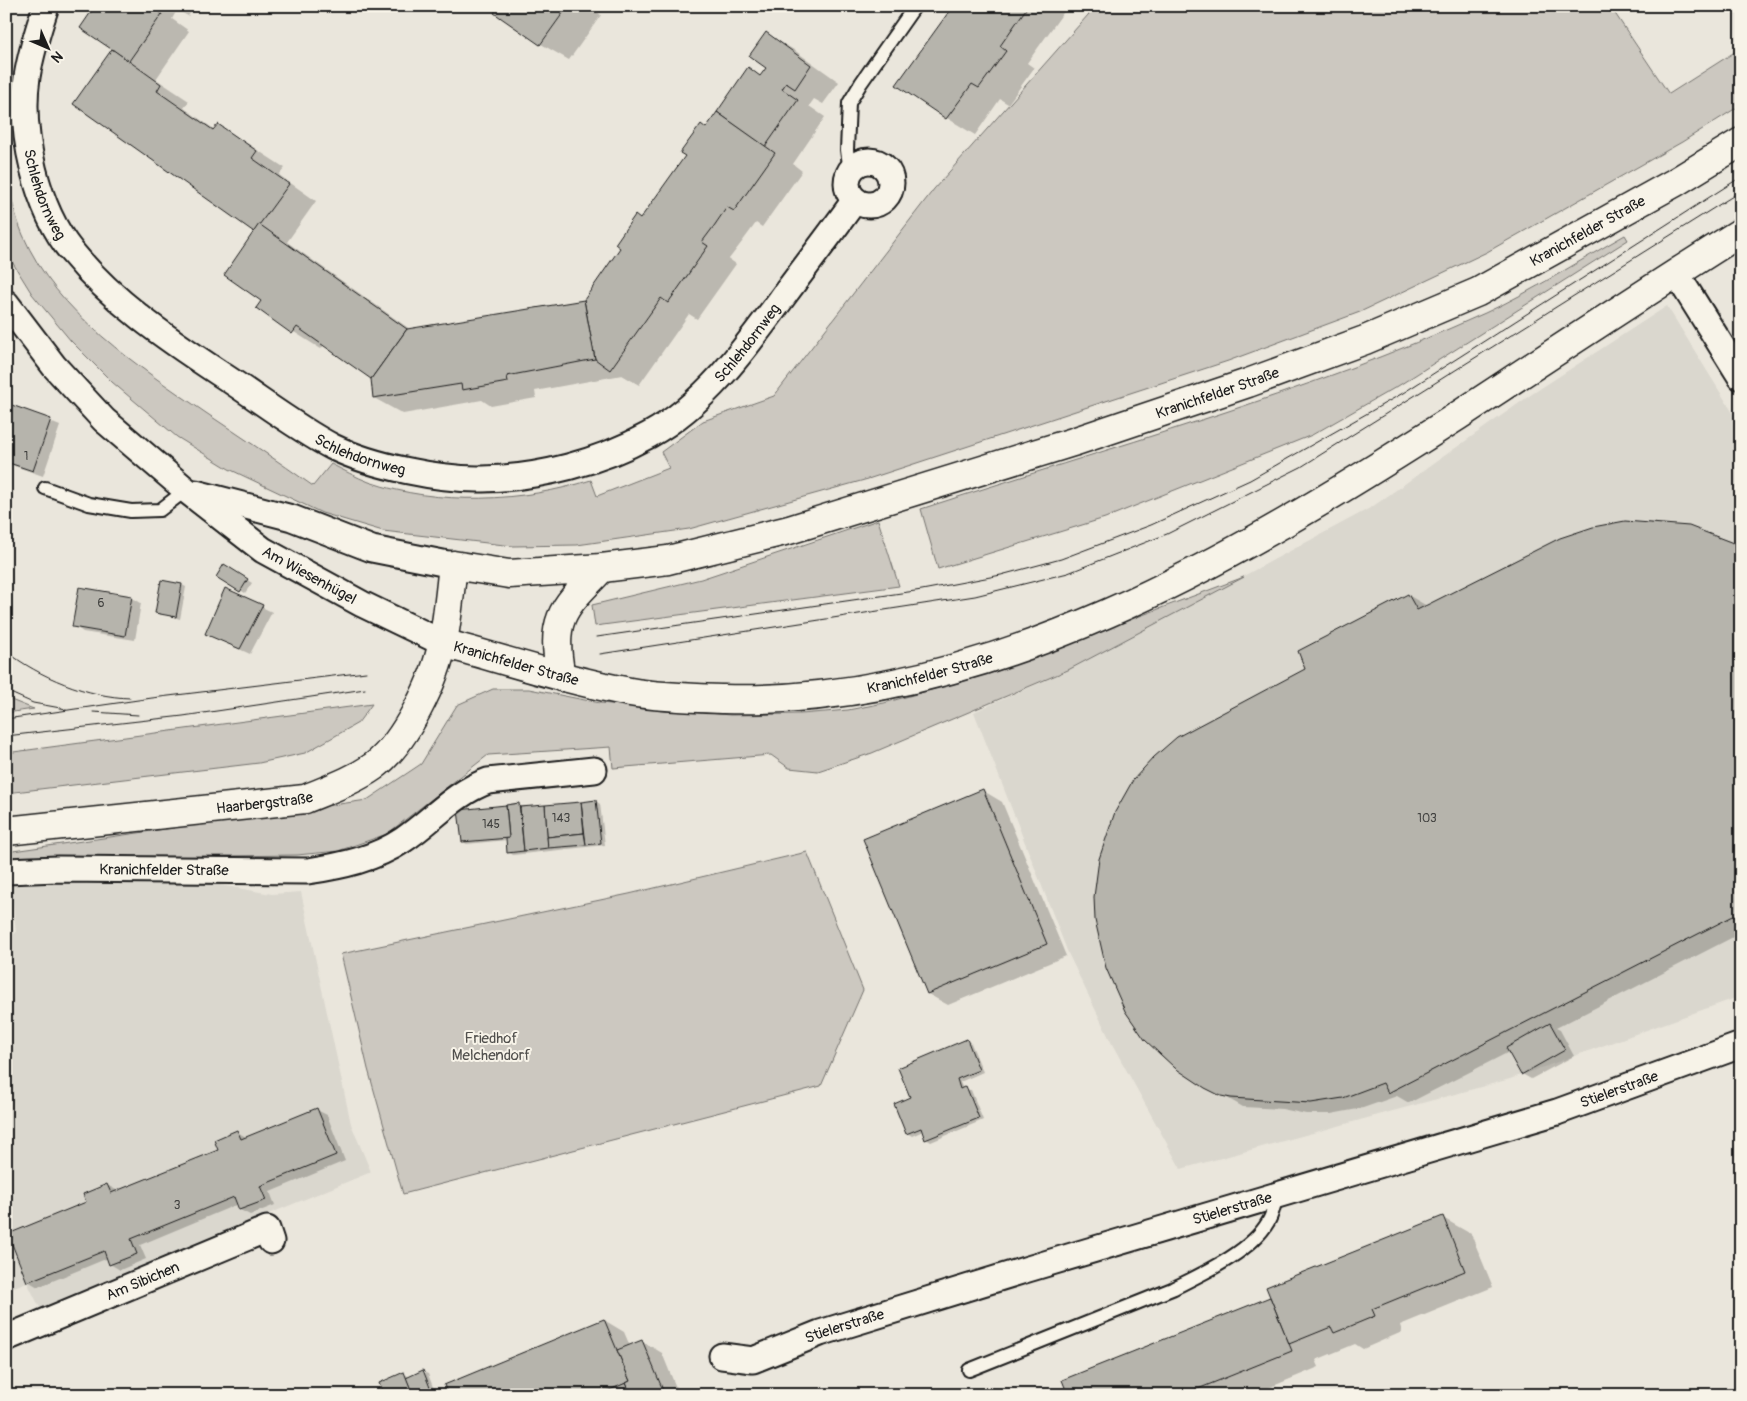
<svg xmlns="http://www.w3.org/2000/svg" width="1747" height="1401" font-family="Pangolin,sans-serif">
	<rect width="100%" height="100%" fill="#eae6dc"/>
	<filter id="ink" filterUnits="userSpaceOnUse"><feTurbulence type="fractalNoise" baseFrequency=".02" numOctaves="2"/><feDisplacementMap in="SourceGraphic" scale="10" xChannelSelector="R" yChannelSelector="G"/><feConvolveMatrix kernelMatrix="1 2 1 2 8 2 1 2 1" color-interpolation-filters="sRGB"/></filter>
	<g filter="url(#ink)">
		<g fill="#dad7ce">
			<path d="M1667 306 1741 426V996L1510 1079 1181 1169 1112 1044 1068 953 974 712 1068 670 1372 507 1532 394Z"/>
			<path d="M202 882 272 894 301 892 351 1124 371 1172 40 1308 27 1282 6 1290V934L16 933 11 884Z"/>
		</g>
		<g fill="#ccc8c0" stroke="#74726e">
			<path d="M1096 6H1610L1669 94 1741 48V105L1682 142 1487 252 1360 312 1228 361 868 479 689 529 577 545 513 546 383 531 322 513 229 469 177 437 112 382 71 341 32 294 6 252V177C11 197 15 216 23 235 56 313 139 367 206 413 242 437 278 461 313 486L331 464C343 470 356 477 369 482 438 506 523 502 591 480L597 496 669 468 661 452 703 421 774 396 934 189Z"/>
			<path d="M1625 235 1628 240 1398 386 1312 435 1105 518 938 569 921 509C1110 447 1304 395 1485 313 1533 291 1579 261 1625 235Z"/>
			<path d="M878 520 899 586 595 626 592 605 701 579Z"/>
			<path d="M1244 577 1068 670 872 753 818 771 789 768 771 755 613 768 611 747 488 755 387 834 338 851 297 855 6 859V852L367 800 421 764 457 705 493 689H529L600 703 730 715 801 714 848 710 884 703 977 677Z"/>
			<path d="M6 698 31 708 34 709 6 713Z"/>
			<path d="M372 704 358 723 305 753 259 763 6 793V753Z"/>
			<path d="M807 852 863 990 821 1086 403 1194 368 1069 341 954 629 894Z"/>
		</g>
		<g fill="#0003">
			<path d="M97 6H196L188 16 177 10 172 19 189 31 156 79 189 101 184 108 215 130 219 125 285 168 279 175 316 201 287 242 411 330 585 301 749 69 761 76 767 67 766 34 794 50 839 82 823 104 814 99 809 106 825 117 793 164 802 171 762 227 756 223 742 242 729 259 736 264 697 319 689 314 639 385 622 375 535 391 536 398 491 406 482 400 403 414 374 398 372 379 324 345 321 349 275 320 262 301 256 232 113 49Z"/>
			<path d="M500 6H590L601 15 569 60 541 44 496 12Z"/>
			<path d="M954 6H1068L1027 63 1034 68 1008 104 1000 99 975 135 947 118 898 84Z"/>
			<path d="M6 404 60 426 43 476 6 463Z"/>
			<path d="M1625 522 1689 527 1729 541 1741 548V933L1556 1028 1560 1030 1574 1056 1531 1079 1522 1074 1509 1052 1409 1103 1397 1096 1363 1108 1331 1114H1306L1282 1109 1243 1107 1183 1073 1160 1055 1146 1039 1307 669 1408 595 1427 606Z"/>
			<path d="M225 566 252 583 245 593 218 576Z"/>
			<path d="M182 585 186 587 180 619 156 612Z"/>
			<path d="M226 590 272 612 250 654 206 634Z"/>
			<path d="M131 597 141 603 135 640 83 632 74 626Z"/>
			<path d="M982 790 1002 802 1066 956 948 1005 928 994 864 839Z"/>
			<path d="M596 801 600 804 605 845 513 855 508 852 507 840 467 844 463 842 519 805 524 808Z"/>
			<path d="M6 894 9 896 10 950H6Z"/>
			<path d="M966 1041 971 1043 983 1072 960 1082 963 1089 971 1090 983 1120 931 1142 926 1139 923 1131 912 1136 907 1133 912 1098Z"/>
			<path d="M317 1110 327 1115 345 1161 270 1192 275 1205 250 1215 240 1210 238 1204 140 1245 146 1259 120 1270 110 1264 108 1258 38 1287 28 1281 88 1203 107 1185 118 1191 220 1150 237 1132 248 1138Z"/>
			<path d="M1443 1218 1471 1234 1493 1287 1400 1325 1402 1332 1363 1349 1355 1344 1316 1360 1319 1367 1251 1395H1051L1066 1388 1063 1380 1272 1297Z"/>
			<path d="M604 1320 624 1332 630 1346 642 1341 662 1353 679 1395H443Z"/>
			<path d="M423 1372 428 1374 436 1395H386L404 1374 410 1377Z"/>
		</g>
		<g fill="#b6b4ac" stroke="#1c1c1c">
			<path d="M95 6H151L162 14 129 61 80 28Z"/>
			<path d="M498 6H568L540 45 494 13Z"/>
			<path d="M953 6H1028L1000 46 1006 51 979 88 972 84 946 119 896 85Z"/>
			<path d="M766 32 811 65 795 89 786 83 782 89 798 100 765 147 717 112 748 67 760 76 766 68 749 56Z"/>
			<path d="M112 49 161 84 157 91 213 130 218 124 257 151 252 158 289 184 254 232 73 104Z"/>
			<path d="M717 112 775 153 734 211 727 207 714 226 702 242 708 246 668 303 661 298 610 370 595 359 584 300 620 248 615 244 635 215 640 219 685 156 680 153 701 124 706 128Z"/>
			<path d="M259 224 407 329 371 379 297 327 292 334 256 308 261 301 224 275Z"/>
			<path d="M584 300 595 359 507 376 508 382 462 390 461 384 373 398 371 379 407 329Z"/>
			<path d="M6 403 51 419 33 471 6 462Z"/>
			<path d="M1625 521 1689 526 1741 546V912L1388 1093 1383 1083 1343 1098 1311 1103 1231 1098 1221 1096 1205 1088 1175 1068 1145 1040 1125 1011 1106 968 1095 920 1094 897 1099 859 1115 812 1133 780 1154 757 1177 737 1305 669 1298 651 1408 594 1417 610 1560 538 1593 527Z"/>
			<path d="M224 564 248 579 240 592 216 577Z"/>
			<path d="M161 580 182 584 176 617 155 613Z"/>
			<path d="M79 587 132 596 125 636 72 627Z"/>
			<path d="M225 588 263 605 240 649 205 634Z"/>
			<path d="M983 789 1047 944 927 994 863 839Z"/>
			<path d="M596 800 601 843 586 845 581 802Z"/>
			<path d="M581 802 584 833 547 837 545 805Z"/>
			<path d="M519 803 524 851 507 853 506 838H509L506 805Z"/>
			<path d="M506 805 509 838 462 842 458 810Z"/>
			<path d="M545 805 548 848 524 851 520 807Z"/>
			<path d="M584 833 586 845 548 848 547 837Z"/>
			<path d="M1550 1023 1565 1050 1521 1075 1506 1048Z"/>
			<path d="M967 1039 979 1070 957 1079 960 1089 966 1086 979 1118 925 1140 921 1128 906 1134 894 1104 910 1097 898 1068Z"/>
			<path d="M317 1108 336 1155 260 1186 266 1200 239 1210 234 1197 131 1239 137 1254 109 1265 104 1251 27 1282 8 1234 86 1202 83 1194 107 1184 111 1193 218 1150 214 1140 237 1130 241 1139Z"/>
			<path d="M1443 1216 1465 1271 1372 1309 1375 1316 1334 1333 1331 1327 1289 1344 1266 1287Z"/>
			<path d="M1270 1297 1292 1351 1183 1395H1068L1062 1380Z"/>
			<path d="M604 1319 630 1381 626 1383 600 1395H439L447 1392 444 1385Z"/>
			<path d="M642 1340 665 1395H631L626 1383 630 1381 617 1350Z"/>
			<path d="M423 1370 433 1395H413L406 1378Z"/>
			<path d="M404 1372 413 1395H384L379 1383Z"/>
			<path d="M626 1383 631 1395H600V1394Z"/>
			<path d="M1065 1388 1068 1395H1048Z"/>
		</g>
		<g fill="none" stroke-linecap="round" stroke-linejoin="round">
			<defs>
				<g id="service">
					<path d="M850 172 847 150 849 103 861 83 915 6"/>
					<path d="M45 488 89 504 131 511 160 510 186 490"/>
					<path d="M969 1370 1172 1289C1202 1274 1251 1252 1268 1222 1273 1215 1274 1204 1277 1196"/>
				</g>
				<g id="minor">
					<path id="s1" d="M46 6C38 30 31 52 27 77 19 132 37 210 72 252 113 302 166 338 219 373 255 396 296 428 333 447 372 466 440 480 483 479 539 478 600 462 649 435 706 404 747 346 785 294 808 263 832 232 855 200"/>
					<circle cx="869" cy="183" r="22"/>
					<path d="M1676 273 1741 377"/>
					<path id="s2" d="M6 303 54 366 104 420 186 490 263 550 362 604 443 643"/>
					<path d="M196 493 292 518 372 549 453 565"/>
					<path id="s3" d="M6 871 58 869 308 871C341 866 375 859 403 840 432 821 454 793 488 781L594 770"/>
					<path id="s4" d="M6 1338 267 1229 271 1241"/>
					<path id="s5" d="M722 1356 753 1360 820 1333 1028 1269 1557 1112 1741 1045"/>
				</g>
				<g id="secondary">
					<path id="s6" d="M443 643C505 660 566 680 630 692 659 697 692 698 723 699 987 707 1238 557 1453 419 1549 356 1644 293 1741 232"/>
					<path d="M561 677C550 617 562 609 602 568"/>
					<path id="s7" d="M6 831 305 799C329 789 353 781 374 766 405 743 436 679 443 641 448 616 450 590 453 565L509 574 602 568 668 560 789 530 1073 442 1248 383 1365 340 1478 292 1674 183 1741 142"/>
				</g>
			</defs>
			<use href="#service" stroke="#1c1c1c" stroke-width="16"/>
			<use href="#minor" stroke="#1c1c1c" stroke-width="29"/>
			<use href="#secondary" stroke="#1c1c1c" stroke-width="31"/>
			<use href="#service" stroke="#f7f3e8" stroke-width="12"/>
			<use href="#minor" stroke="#f7f3e8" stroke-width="25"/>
			<use href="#secondary" stroke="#f7f3e8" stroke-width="28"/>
			<g stroke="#1c1c1c" stroke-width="1">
				<path d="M597 637 922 590 1001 575 1061 559 1151 525 1250 480 1403 393 1741 177"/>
				<path d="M6 651C39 677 88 697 130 698"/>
				<path d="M600 654 975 596 1068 573 1167 534 1301 467 1741 191"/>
				<path d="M6 691 33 703 66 709"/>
				<path d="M93 712 138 715"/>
				<path d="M6 719 152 698 366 672"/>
				<path d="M6 736 183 716 365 689"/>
			</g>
		</g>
	</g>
	<g text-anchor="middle" stroke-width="4" stroke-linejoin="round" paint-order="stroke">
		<g font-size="12" fill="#424240">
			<text x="26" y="460">1</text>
			<text x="101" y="607">6</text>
			<text x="561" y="822">143</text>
			<text x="1427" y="822">103</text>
			<text x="491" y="828">145</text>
			<text x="177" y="1209">3</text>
		</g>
		<g font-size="15" fill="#1c1c1c" stroke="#f7f3e8">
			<text dy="5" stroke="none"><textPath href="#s1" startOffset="194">Schlehdornweg</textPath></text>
			<text dy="5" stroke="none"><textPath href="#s7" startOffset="1795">Kranichfelder Straße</textPath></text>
			<text dy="5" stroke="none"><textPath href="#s1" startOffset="1049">Schlehdornweg</textPath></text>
			<text dy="5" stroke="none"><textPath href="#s7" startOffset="1390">Kranichfelder Straße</textPath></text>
			<text dy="5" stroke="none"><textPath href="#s1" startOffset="614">Schlehdornweg</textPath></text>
			<text dy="5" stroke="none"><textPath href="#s2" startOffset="411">Am Wiesenhügel</textPath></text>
			<text dy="5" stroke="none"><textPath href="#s6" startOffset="76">Kranichfelder Straße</textPath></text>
			<text dy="5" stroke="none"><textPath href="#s6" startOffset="496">Kranichfelder Straße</textPath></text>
			<text dy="5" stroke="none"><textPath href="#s7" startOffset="260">Haarbergstraße</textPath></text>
			<text dy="5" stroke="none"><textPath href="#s3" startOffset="158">Kranichfelder Straße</textPath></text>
			<text dy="5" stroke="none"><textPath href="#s5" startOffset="939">Stielerstraße</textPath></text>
			<text dy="5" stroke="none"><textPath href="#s5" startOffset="534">Stielerstraße</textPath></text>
			<text dy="5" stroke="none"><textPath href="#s4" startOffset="148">Am Sibichen</textPath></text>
			<text dy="5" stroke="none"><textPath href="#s5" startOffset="129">Stielerstraße</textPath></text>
		</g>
		<g font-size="15" fill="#51504d" stroke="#f7f3e8">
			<text x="491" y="1043">Friedhof<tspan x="491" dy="17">Melchendorf</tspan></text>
		</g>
	</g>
	<rect width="1747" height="1401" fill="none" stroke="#f7f3e8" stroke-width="25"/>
	<rect x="12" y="12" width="1722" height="1376" fill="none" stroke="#1c1c1c" stroke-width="2" filter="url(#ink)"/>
	<g transform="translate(48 48) rotate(135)" stroke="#f7f3e8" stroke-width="4" paint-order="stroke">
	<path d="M0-4L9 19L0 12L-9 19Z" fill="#1c1c1c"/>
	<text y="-8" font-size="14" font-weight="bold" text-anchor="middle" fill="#1c1c1c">N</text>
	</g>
</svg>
